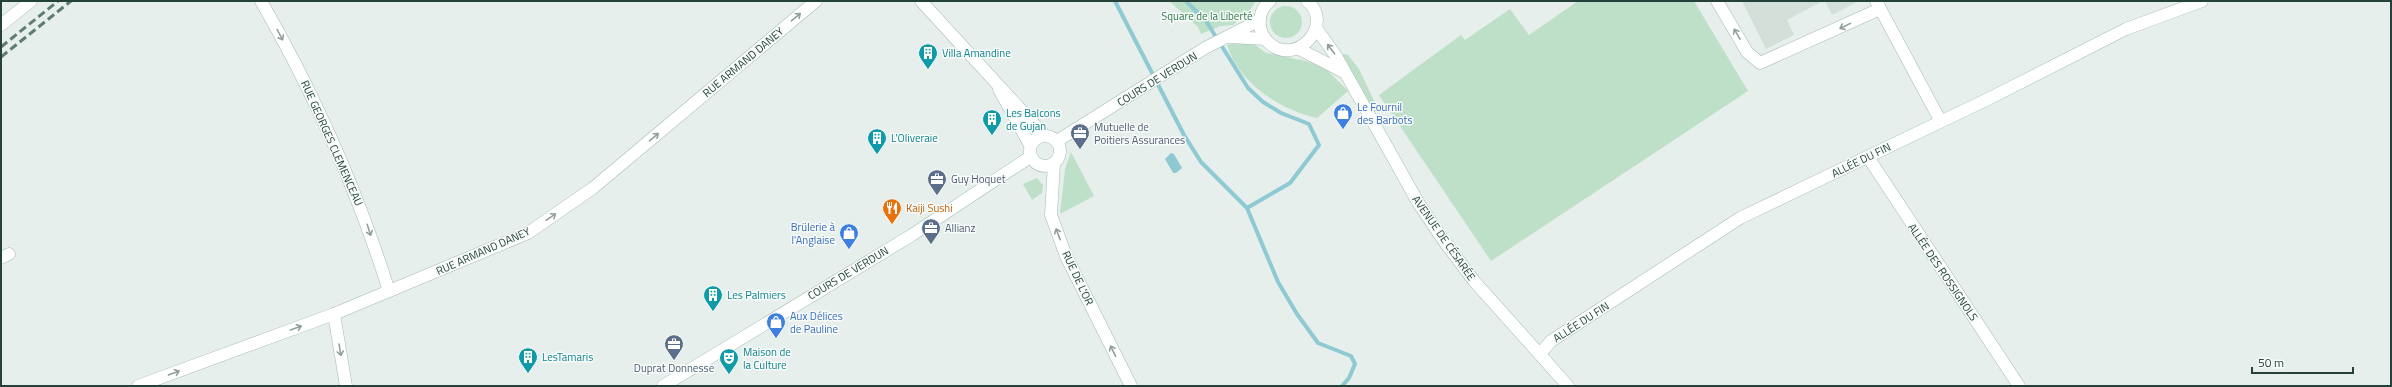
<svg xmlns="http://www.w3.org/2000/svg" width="2392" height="387" font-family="'Titillium Web',sans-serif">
	<rect width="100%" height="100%" fill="#e6efeb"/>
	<g fill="#d4dfda">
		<path d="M1742 1H1823L1787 20 1794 35 1766 49Z"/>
		<path d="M1825 1H1859L1832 15Z"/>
	</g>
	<g fill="#bfe0c8">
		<path d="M1169 1H1256L1249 11 1233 25 1221 26 1201 34 1198 27Z"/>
		<path d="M1578 1H1694L1748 91 1491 261 1379 95 1461 35 1465 40 1510 9 1529 35Z"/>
		<circle cx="1286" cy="22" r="16"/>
		<path d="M1242 42 1254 44 1266 53 1306 61 1324 67 1348 91 1317 118C1280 110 1239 83 1227 45Z"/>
		<path d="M1343 54 1348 55 1359 69 1377 107 1375 113 1341 56Z"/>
		<path d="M1071 152 1094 196 1060 214 1065 169Z"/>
		<path d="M1037 178 1043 185 1042 193 1032 200 1023 184Z"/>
	</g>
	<path fill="#8ec9d4" d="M1171 153 1174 154 1182 168 1176 173H1173L1165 159Z"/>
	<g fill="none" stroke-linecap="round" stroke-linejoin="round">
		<g stroke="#8ec9d4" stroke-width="4">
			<path d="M1115 1 1184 135 1201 162 1247 208 1278 282 1297 314 1318 343 1351 356 1355 364 1349 378 1342 386"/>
			<path d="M1186 1 1206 21 1248 88 1263 102 1281 113 1309 124 1319 145 1290 183 1247 208"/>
		</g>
		<defs>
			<g id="street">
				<path d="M261 1C314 93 357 189 389 291"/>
				<path d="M921 1 1044 135"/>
				<path d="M1717 1 1747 52 1760 63 1880 9"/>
				<path d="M1876 1 1940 120"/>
				<path d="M1 25 31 1"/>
				<path d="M999 89 1030 145"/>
				<path d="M1868 157 2019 386"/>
				<path d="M1054 163 1051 215 1066 256 1131 386"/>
				<path d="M1 258 9 254"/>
				<path d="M334 314 346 386"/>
				<path d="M1540 354 1551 341 1740 218 1988 99 2126 29 2202 1"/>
				<path d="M138 386 334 314 528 233 593 188 816 1"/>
			</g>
			<g id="secondary">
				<path d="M1270 1C1262 7 1259 17 1260 26 1261 33 1264 38 1268 42 1295 69 1336 24 1307 1"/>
				<path d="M1316 28 1336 56 1419 204 1444 241 1474 281 1568 386"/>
				<path d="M1230 37 1265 39"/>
				<path d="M1299 49 1344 72"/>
				<circle cx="1045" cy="151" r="15"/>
				<path d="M1057 141 1205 48 1260 20"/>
				<path d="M663 386 912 235 1030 157"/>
			</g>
		</defs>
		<use href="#street" stroke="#a8b8b2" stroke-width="13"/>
		<use href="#secondary" stroke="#a4bbb3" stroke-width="13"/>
		<use href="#street" stroke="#fff" stroke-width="12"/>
		<use href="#secondary" stroke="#fff" stroke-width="12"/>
		<g stroke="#5f7d75" stroke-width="3" stroke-dasharray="8 4" stroke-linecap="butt">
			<path d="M1 47 58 1"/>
			<path d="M1 57 71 1"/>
		</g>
	</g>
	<defs><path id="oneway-shaft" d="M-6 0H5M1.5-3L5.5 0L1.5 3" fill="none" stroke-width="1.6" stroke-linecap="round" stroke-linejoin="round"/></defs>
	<g stroke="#92a09c">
		<use href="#oneway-shaft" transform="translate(796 17) rotate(-40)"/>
		<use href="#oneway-shaft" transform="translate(1845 26) rotate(154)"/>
		<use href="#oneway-shaft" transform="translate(1737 34) rotate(-120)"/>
		<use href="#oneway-shaft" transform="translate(280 35) rotate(62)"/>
		<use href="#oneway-shaft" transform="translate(1331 49) rotate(-127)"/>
		<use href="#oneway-shaft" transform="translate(654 137) rotate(-40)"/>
		<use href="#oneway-shaft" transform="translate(551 217) rotate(-34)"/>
		<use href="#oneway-shaft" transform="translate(369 230) rotate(72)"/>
		<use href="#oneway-shaft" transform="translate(1058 234) rotate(-111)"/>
		<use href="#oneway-shaft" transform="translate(296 328) rotate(-20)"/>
		<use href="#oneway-shaft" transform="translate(340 350) rotate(81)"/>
		<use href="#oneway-shaft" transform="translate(1113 351) rotate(-116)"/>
		<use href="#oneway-shaft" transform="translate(174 373) rotate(-20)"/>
	</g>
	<defs>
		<symbol id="building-pin" viewBox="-11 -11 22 30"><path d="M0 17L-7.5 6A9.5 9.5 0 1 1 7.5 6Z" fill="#0f9aa8" stroke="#f7fbf9"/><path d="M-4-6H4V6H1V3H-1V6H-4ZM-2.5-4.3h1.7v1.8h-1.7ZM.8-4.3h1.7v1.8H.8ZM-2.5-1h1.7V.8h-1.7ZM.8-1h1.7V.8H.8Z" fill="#fff"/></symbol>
		<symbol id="shop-pin" viewBox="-11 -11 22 30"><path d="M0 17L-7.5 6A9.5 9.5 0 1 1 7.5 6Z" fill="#3f7fe0" stroke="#f7fbf9"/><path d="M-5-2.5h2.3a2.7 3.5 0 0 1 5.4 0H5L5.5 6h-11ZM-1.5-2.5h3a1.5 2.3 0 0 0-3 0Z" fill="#fff"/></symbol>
		<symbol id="office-pin" viewBox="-11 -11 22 30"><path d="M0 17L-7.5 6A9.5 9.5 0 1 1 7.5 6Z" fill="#5c6f8a" stroke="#f7fbf9"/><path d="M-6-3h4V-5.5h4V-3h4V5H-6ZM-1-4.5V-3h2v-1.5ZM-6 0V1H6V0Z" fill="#fff"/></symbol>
		<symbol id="restaurant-pin" viewBox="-11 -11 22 30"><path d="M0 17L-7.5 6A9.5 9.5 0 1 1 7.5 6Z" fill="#e8710a" stroke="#f7fbf9"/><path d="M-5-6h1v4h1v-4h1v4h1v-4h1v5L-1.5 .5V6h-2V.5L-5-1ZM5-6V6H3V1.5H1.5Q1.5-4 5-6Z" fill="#fff"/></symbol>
		<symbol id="theatre-pin" viewBox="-11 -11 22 30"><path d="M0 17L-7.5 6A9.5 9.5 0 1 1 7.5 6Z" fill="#0f9aa8" stroke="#f7fbf9"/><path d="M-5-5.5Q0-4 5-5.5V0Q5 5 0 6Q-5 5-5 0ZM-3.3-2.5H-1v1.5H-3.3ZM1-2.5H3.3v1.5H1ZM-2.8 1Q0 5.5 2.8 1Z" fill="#fff"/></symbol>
	</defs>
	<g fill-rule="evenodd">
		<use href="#building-pin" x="917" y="42" width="22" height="30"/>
		<use href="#shop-pin" x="1332" y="102" width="22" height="30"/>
		<use href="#building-pin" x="981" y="108" width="22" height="30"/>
		<use href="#office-pin" x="1069" y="122" width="22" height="30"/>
		<use href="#building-pin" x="866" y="127" width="22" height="30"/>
		<use href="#office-pin" x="926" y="168" width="22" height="30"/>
		<use href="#restaurant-pin" x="881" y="197" width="22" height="30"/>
		<use href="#office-pin" x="920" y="217" width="22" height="30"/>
		<use href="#shop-pin" x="838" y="222" width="22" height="30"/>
		<use href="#building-pin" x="702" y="284" width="22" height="30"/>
		<use href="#shop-pin" x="765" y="311" width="22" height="30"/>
		<use href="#office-pin" x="663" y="333" width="22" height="30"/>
		<use href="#building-pin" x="517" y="346" width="22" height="30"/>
		<use href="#theatre-pin" x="718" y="347" width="22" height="30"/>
	</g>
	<g text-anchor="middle" stroke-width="3" stroke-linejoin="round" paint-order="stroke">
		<g font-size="11" fill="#2d7a4b" stroke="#f7fbf9">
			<text x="1207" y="20">Square de la Liberté</text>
		</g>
		<g font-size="11" fill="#0d838f" stroke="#f7fbf9" text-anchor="start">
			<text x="942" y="57">Villa Amandine</text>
			<text x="1006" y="117">Les Balcons<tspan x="1006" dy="13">de Gujan</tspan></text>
			<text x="891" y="142">L'Oliveraie</text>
			<text x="727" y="299">Les Palmiers</text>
			<text x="743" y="356">Maison de<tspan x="743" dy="13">la Culture</tspan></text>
			<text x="542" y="361">LesTamaris</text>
		</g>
		<g font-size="11" fill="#24423a" stroke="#f7fbf9">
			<text transform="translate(743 62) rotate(-40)" y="4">RUE ARMAND DANEY</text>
			<text transform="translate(1157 79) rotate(-32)" y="4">COURS DE VERDUN</text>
			<text transform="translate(332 143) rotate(66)" y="4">RUE GEORGES CLEMENCEAU</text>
			<text transform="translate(1861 160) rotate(-26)" y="4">ALLÉE DU FIN</text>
			<text transform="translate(1444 238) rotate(55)" y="4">AVENUE DE CÉSARÉE</text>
			<text transform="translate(483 251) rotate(-24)" y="4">RUE ARMAND DANEY</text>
			<text transform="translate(1943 272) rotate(56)" y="4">ALLÉE DES ROSSIGNOLS</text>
			<text transform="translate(848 273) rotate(-31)" y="4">COURS DE VERDUN</text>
			<text transform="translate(1078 278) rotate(65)" y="4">RUE DE L'OR</text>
			<text transform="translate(1581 322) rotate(-33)" y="4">ALLÉE DU FIN</text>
		</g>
		<g font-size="11" fill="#366cbe" stroke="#f7fbf9" text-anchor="start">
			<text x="1357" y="111">Le Fournil<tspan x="1357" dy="13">des Barbots</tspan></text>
			<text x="835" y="231" text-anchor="end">Brülerie à<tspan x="835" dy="13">l'Anglaise</tspan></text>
			<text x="790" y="320">Aux Délices<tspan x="790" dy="13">de Pauline</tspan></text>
		</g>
		<g font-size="11" fill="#4e5e75" stroke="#f7fbf9" text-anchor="start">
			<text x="1094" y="131">Mutuelle de<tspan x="1094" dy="13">Poitiers Assurances</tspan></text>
			<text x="951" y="183">Guy Hoquet</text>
			<text x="945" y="232">Allianz</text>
			<text x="674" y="372" text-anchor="middle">Duprat Donnesse</text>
		</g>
		<g font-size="11" fill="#c56008" stroke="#f7fbf9" text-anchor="start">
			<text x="906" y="212">Kaiji Sushi</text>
		</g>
	</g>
	<rect width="2392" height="387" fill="none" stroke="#24423a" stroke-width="4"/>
	<path d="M2252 367v6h101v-6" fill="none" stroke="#24423a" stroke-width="2"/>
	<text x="2258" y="367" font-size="12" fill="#24423a" stroke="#f7fbf9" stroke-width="3" paint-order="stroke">50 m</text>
</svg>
